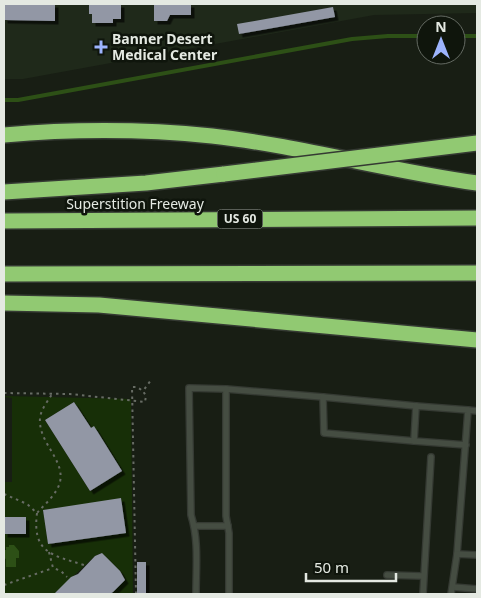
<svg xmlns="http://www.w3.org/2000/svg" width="481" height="598" font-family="'Noto Sans',sans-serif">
	<defs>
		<filter id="shadow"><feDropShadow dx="3.5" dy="3.5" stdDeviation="0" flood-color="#0009"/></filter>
	</defs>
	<rect width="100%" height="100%" fill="#181e14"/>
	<path fill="#1f291a" d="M4 4H477V13L374 15 23 79H4Z"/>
	<path fill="#172f07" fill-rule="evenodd" d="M4 396 131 399 133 594H110L125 580 120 571 101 553 95 556 54 594H4V558H6L16 566V558H18L17 551 9 547 4 550V534H26L25 517H4V482H12V398L4 397ZM74 402 91 428 94 427 122 471 90 491 45 420ZM121 499 126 533 48 544 43 510Z"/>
	<path fill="#2d5016" d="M9 545H14L19 551V558H16V567H6V559L4 558V550H6V547H9Z"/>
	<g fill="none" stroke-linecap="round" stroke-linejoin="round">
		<g stroke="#2d5016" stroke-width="4">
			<path d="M456 36H477"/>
			<path d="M4 100H18L352 39 388 36H426"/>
		</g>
	</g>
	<g fill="#9297a5" filter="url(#shadow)">
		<path d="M4 4H55V21L4 20Z"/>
		<path d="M89 4H121V19H113V23H92V14H89Z"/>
		<path d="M154 4H191V15H170L167 21H154Z"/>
		<path d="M333 7 335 17 239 34 237 24Z"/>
		<path d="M74 402 91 428 94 426 122 471 90 491 45 420Z"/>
		<path d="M121 498 126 533 48 544 43 510Z"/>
		<rect x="4" y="517" width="22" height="17"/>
		<path d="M102 553 120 571 125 580 113 592 110 594H54L71 577 78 574 95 556Z"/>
		<rect x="137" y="562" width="9" height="32"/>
	</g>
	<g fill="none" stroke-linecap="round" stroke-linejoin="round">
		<defs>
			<g id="service">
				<path d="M226 389 323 397"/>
				<path d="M468 410 477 411"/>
				<path d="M414 441 324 433 323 397 416 406"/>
				<path d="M195 526H228"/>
				<path d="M457 554 468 410 416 406 414 441 466 445"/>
				<path d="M387 575 423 576"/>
				<path d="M453 587 477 589"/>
				<path d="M196 594C196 568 199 540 191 515L189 388 226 389V516L229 533V594"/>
				<path d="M423 594 431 457"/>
				<path d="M451 594 457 554 477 555"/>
			</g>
			<g id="motorway">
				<path d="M4 135C73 129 143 129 212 136 301 146 388 171 477 183"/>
				<path d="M4 192 146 183 224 174"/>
				<path d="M4 221 477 218"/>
				<path d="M4 274 477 273"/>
				<path d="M4 303 99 305 477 340"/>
			</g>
		</defs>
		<use href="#service" stroke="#353a33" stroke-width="8"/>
		<use href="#motorway" stroke="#353a33" stroke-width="18"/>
		<g stroke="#676c64" stroke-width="2" stroke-dasharray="2.5 4" stroke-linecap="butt">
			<path d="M4 393 70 394 145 402 146 396 143 391 151 380"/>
			<path d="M4 494 27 504 37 513C45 504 57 494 60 482 65 459 38 443 40 418 41 409 48 401 52 394"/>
			<path d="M37 513C32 553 52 555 84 565"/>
			<path d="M49 552 53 568 61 571 67 577"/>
			<path d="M4 585 53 568"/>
			<path d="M136 594 132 387H137L143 391"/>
		</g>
		<use href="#service" stroke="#454d42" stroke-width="5.5"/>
		<use href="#motorway" stroke="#91c972" stroke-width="15"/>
		<defs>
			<path id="motorway-bridge" d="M224 174 477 143"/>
		</defs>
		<use href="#motorway-bridge" stroke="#353a33" stroke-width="18" stroke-linecap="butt"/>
		<use href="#motorway-bridge" stroke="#91c972" stroke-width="15"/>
	</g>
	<path fill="#9db4fd" stroke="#0f150c" stroke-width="2" d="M98.5 39.5h5v5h5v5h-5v5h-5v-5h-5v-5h5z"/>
	<g text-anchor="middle" stroke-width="5" stroke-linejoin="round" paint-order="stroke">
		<rect fill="#0f150c" stroke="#a4a9a2" stroke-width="1" x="217.5" y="209.5" width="45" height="19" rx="4"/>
		<g font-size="12" font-weight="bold" fill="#e4e9e2">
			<text x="240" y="223">US 60</text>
		</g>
		<g font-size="14" font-weight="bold" fill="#e4e9e2" stroke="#0f150c" text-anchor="start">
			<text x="112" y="44">Banner Desert<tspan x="112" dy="16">Medical Center</tspan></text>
		</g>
		<g font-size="14" fill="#e4e9e2" stroke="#0f150c">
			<text x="135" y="209">Superstition Freeway</text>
		</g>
	</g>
	<rect width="481" height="598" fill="none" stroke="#e4e9e2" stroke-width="10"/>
	<g transform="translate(441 40)"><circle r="24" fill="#0f150c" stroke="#646a62"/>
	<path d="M0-4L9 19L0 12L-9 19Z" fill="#9db4fd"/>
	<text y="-8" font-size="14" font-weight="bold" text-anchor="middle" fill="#e4e9e2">N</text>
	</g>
	<path d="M306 573v8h90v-8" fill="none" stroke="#e4e9e2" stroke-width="2.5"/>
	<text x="314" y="573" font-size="15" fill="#e4e9e2" stroke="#0f150c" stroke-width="4" paint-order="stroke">50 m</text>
</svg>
